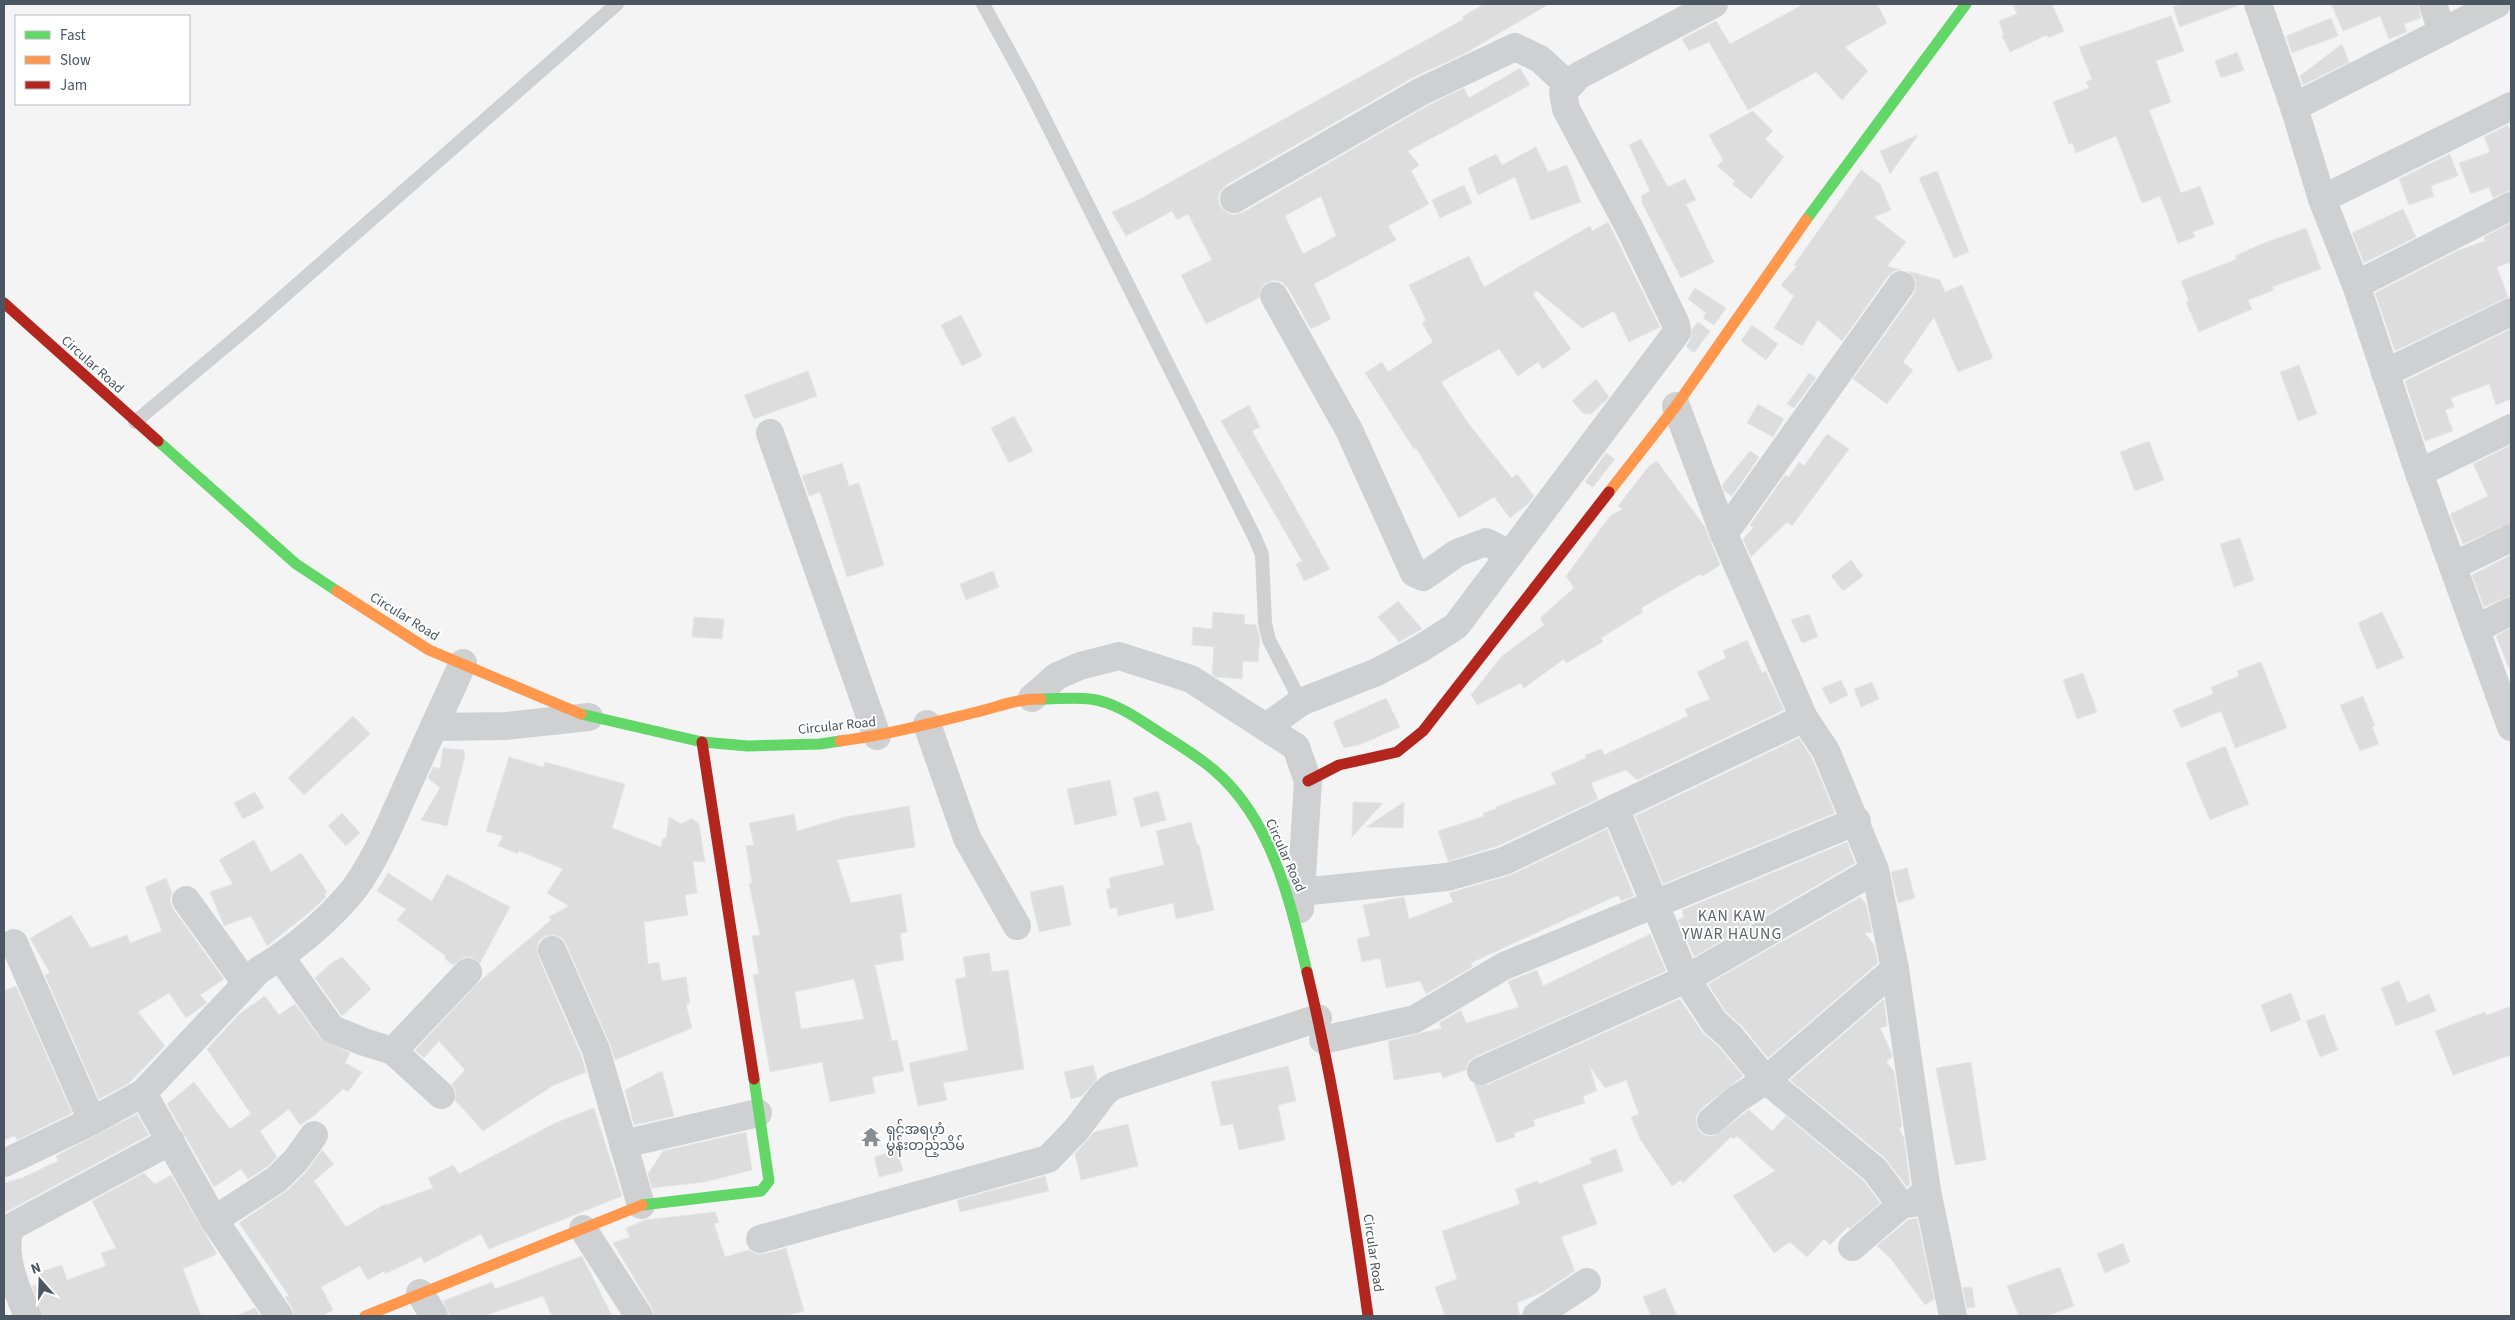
<svg xmlns="http://www.w3.org/2000/svg" width="2515" height="1320" font-family="'Source Sans 3','Noto Sans Myanmar',sans-serif">
	<rect width="100%" height="100%" fill="#f4f4f4"/>
	<g fill="#ddddde" stroke="#e5e6e7" fill-rule="evenodd">
		<path d="M1484 4H1549L1464 54 1414 77 1226 185 1220 192 1218 198 1220 206 1226 212 1233 215 1242 213 1429 105 1464 88 1469 98 1520 68 1530 85 1408 151 1419 165 1411 171 1429 204 1388 226 1396 240 1314 284 1331 319 1311 329 1288 288 1282 282 1274 280 1266 283 1261 288 1259 298 1206 324 1181 275 1212 260 1188 214 1177 220 1172 211 1126 236 1112 212 1140 199 1464 19 1462 17ZM1321 196 1336 236 1303 254 1285 216Z"/>
		<path d="M1804 4H1877L1887 23 1845 47 1868 71 1842 100 1816 72 1748 110 1709 42 1689 51 1682 39 1716 21 1730 44Z"/>
		<path d="M2013 4H2052L2064 31 2048 38 2047 35 2010 52 2002 36 2004 35 1999 21 2017 14Z"/>
		<path d="M2183 4H2237V6L2180 27 2173 7Z"/>
		<path d="M2331 4H2418L2421 18 2404 24 2407 32 2389 39 2380 16 2343 31Z"/>
		<path d="M2171 16 2184 51 2156 61 2171 102 2149 110 2181 193 2200 186 2214 224 2193 232 2195 237 2178 243 2160 196 2142 203 2116 136 2076 153 2072 143 2069 144 2053 102 2089 88 2086 82 2092 79 2079 47Z"/>
		<path d="M2331 18 2338 36 2292 53 2286 36Z"/>
		<path d="M2342 44 2349 62 2303 85 2300 76Z"/>
		<path d="M2237 52 2244 70 2221 78 2215 61Z"/>
		<path d="M1753 111 1773 131 1765 139 1784 157 1751 199 1732 184 1735 181 1717 166 1723 160 1709 135Z"/>
		<path d="M2508 125 2511 134V190L2493 198 2489 187 2471 194 2459 163 2490 152 2484 137Z"/>
		<path d="M1918 135 1890 174 1880 151Z"/>
		<path d="M1641 139 1668 187 1685 179 1696 200 1686 204 1714 262 1681 278 1641 201 1643 200 1641 196 1650 191 1629 145Z"/>
		<path d="M1536 147 1548 172 1567 165 1581 202 1531 220 1515 177 1478 195 1468 168 1496 154 1502 165Z"/>
		<path d="M2450 154 2458 176 2431 186 2434 196 2409 205 2399 179Z"/>
		<path d="M1861 170 1880 184 1891 210 1874 217 1906 242 1887 266 1901 270 1894 271 1888 276 1842 341 1818 320 1802 346 1774 328 1794 296 1781 285 1797 266 1794 265Z"/>
		<path d="M1937 171 1969 252 1954 258 1919 178Z"/>
		<path d="M1464 185 1472 203 1440 218 1432 200Z"/>
		<path d="M2403 209 2416 237 2364 263 2352 233Z"/>
		<path d="M1608 222 1660 327 1629 342 1614 311 1582 328 1537 291 1533 294 1571 349 1543 369 1538 362 1518 376 1499 349 1441 382 1468 423 1512 478 1517 474 1534 496 1528 504 1510 518 1494 497 1459 518 1416 448 1414 449 1365 373 1382 362 1388 372 1433 342 1422 323 1426 320 1409 285 1469 256 1484 287 1590 226 1592 231Z"/>
		<path d="M2511 223V262L2497 267 2508 297 2395 351 2375 293 2457 251 2485 241 2484 237Z"/>
		<path d="M2306 228 2321 269 2272 287 2274 290 2248 300 2252 309 2199 332 2186 302 2189 301 2181 281 2237 259 2235 256 2259 245Z"/>
		<path d="M1908 271 1940 280 1945 292 1962 285 1993 358 1958 372 1934 317 1903 362 1913 370 1887 404 1853 379 1914 294 1916 287 1915 279Z"/>
		<path d="M1695 288 1726 308 1714 325 1703 318 1706 313 1688 299Z"/>
		<path d="M961 315 982 356 962 366 941 325Z"/>
		<path d="M1698 322 1710 331 1694 353 1686 346 1690 341 1692 329Z"/>
		<path d="M1752 325 1778 344 1766 360 1741 341Z"/>
		<path d="M2511 329V399L2496 405 2489 384 2451 398 2454 407 2445 410 2453 431 2425 441 2405 381Z"/>
		<path d="M2299 365 2317 414 2298 421 2280 372Z"/>
		<path d="M808 371 817 396 754 419 744 395Z"/>
		<path d="M1809 373 1816 378 1794 408 1787 404Z"/>
		<path d="M1596 379 1609 397 1591 414H1584L1572 401Z"/>
		<path d="M1758 404 1784 419 1773 437 1747 423Z"/>
		<path d="M1249 405 1260 427 1252 431 1330 569 1304 581 1296 564 1302 561 1221 421Z"/>
		<path d="M1014 416 1033 451 1009 463 991 428Z"/>
		<path d="M1827 434 1849 449 1792 526 1787 522 1751 557 1743 539 1753 528 1750 525 1785 475 1789 477 1799 462 1804 466Z"/>
		<path d="M2149 441 2164 480 2135 491 2120 452Z"/>
		<path d="M2511 445V523L2463 544 2450 514 2488 496 2473 464Z"/>
		<path d="M1750 451 1759 457 1732 496 1724 491 1722 485Z"/>
		<path d="M1606 453 1615 459 1593 487 1585 482Z"/>
		<path d="M1657 461 1705 527 1720 565 1703 576 1701 574 1686 582 1641 608 1643 612 1601 638 1603 642 1566 663 1564 659 1524 688 1521 683 1477 705 1471 695 1502 656 1544 625 1540 618 1574 588 1566 576 1610 516 1623 509 1618 506 1649 466Z"/>
		<path d="M842 463 849 486 859 483 884 565 847 577 820 492 809 496 802 476Z"/>
		<path d="M2240 538 2254 580 2234 587 2220 544Z"/>
		<path d="M2511 555V595L2484 607 2472 575Z"/>
		<path d="M1851 560 1863 576 1843 591 1831 576Z"/>
		<path d="M993 571 999 587 966 600 960 584Z"/>
		<path d="M1398 601 1422 629 1399 642 1378 617Z"/>
		<path d="M1213 612 1245 615 1244 624 1256 625 1260 638 1258 662 1243 661 1242 679 1216 677 1212 674 1214 647 1192 645 1193 627 1212 629Z"/>
		<path d="M2382 612 2404 658 2377 669 2358 623Z"/>
		<path d="M1809 614 1818 637 1802 643 1791 620Z"/>
		<path d="M694 617 724 619 722 639 692 637Z"/>
		<path d="M2511 628V673L2496 636Z"/>
		<path d="M1747 640 1762 673 1766 671 1784 710 1637 780 1626 770 1591 783 1598 799 1498 846 1448 861 1438 831 1484 816 1483 813 1496 809V807L1556 784 1551 773 1586 758 1585 755 1602 749 1604 755 1688 716 1685 709 1710 699 1697 672 1726 658 1723 651Z"/>
		<path d="M2261 662 2287 728 2235 748 2221 711 2181 728 2173 710 2213 694 2211 687 2239 676 2237 671Z"/>
		<path d="M2083 673 2097 712 2077 719 2063 680Z"/>
		<path d="M1841 680 1848 695 1830 704 1822 688Z"/>
		<path d="M1872 682 1879 699 1861 707 1854 689Z"/>
		<path d="M2363 696 2375 726 2372 727 2379 744 2360 751 2340 705Z"/>
		<path d="M1386 698 1400 727 1362 744 1344 748 1333 722Z"/>
		<path d="M353 716 370 734 304 795 288 778Z"/>
		<path d="M1799 738 1812 758 1835 813 1663 884 1635 816Z"/>
		<path d="M2225 746 2249 804 2210 820 2186 763Z"/>
		<path d="M443 748 464 750 465 756 447 826 421 820 440 788 428 778 433 767 440 769Z"/>
		<path d="M509 757 543 767 545 762 625 784 612 828 661 847 663 838H666L669 817 681 824 692 818 699 824 705 862 693 861 697 893 685 895 688 915 644 922 648 964 659 962 662 981 686 977 690 1003 686 1004 692 1028 615 1060 610 1044 566 944 562 938 554 935 545 936 539 941 537 948 538 956 581 1055 586 1072 554 1085 483 1131 455 1100 456 1091 452 1084 465 1070 439 1041 424 1058 415 1050 480 981 551 920 549 917 569 906 547 893 563 869 519 851 518 854 498 846 503 836 486 831Z"/>
		<path d="M1110 780 1117 815 1075 825 1067 789Z"/>
		<path d="M1158 791 1166 820 1141 827 1133 798Z"/>
		<path d="M255 792 264 808 243 819 234 803Z"/>
		<path d="M1353 802 1383 803 1352 837Z"/>
		<path d="M1404 802 1403 828 1366 827Z"/>
		<path d="M909 806 915 847 837 860 851 903 901 894 907 932 900 933 904 960 875 965 892 1041 897 1040 904 1071 872 1077 875 1093 830 1102 822 1062 770 1072 753 975 759 974 752 936 760 935 749 884 752 883 746 846 754 845 749 823 794 814 797 831 845 817ZM854 979 864 1019 801 1029 795 992Z"/>
		<path d="M342 813 360 833 346 846 328 826Z"/>
		<path d="M1191 822 1197 845H1199L1214 910 1176 919 1173 903 1118 916 1117 907 1110 909 1106 889 1111 888 1109 878 1164 865 1156 831Z"/>
		<path d="M1607 829 1634 896 1621 901 1618 895 1471 963 1472 967 1426 994 1420 981 1386 988 1380 958 1362 962 1357 939 1370 936 1363 905 1404 897 1409 919 1453 902 1449 893 1511 875Z"/>
		<path d="M254 840 271 872 301 853 327 892 324 894 326 897 311 911 267 946 251 916 224 926 210 892 233 884 219 860Z"/>
		<path d="M1847 842 1855 863 1694 957 1678 920 1684 917 1682 910Z"/>
		<path d="M1907 868 1915 898 1898 903 1891 872Z"/>
		<path d="M388 873 432 901 447 874 510 907 480 963 472 957H464L453 965 444 958 446 956 397 920 406 909 377 891Z"/>
		<path d="M166 878 172 893 170 901 173 909 224 979 200 995 207 1003 186 1018 169 993 138 1012 165 1046 129 1083 99 1099 45 975 50 973 30 938 71 915 91 948 127 935 130 943 162 931 145 887Z"/>
		<path d="M1063 885 1071 925 1039 932 1030 892Z"/>
		<path d="M1860 897 1866 904 1872 932 1865 933 1874 945 1878 963 1768 1058 1742 1026 1727 1013 1708 984Z"/>
		<path d="M1650 934 1666 971 1475 1057 1468 1062 1466 1070 1443 1078 1441 1072 1394 1080 1388 1041 1442 1028 1439 1023 1461 1010 1466 1023 1519 1007 1508 982 1511 980 1537 970 1543 986Z"/>
		<path d="M989 953 992 972 1008 970 1024 1069 943 1083 947 1100 918 1106 909 1063 968 1050 955 979 966 977 963 957Z"/>
		<path d="M342 957 371 989 342 1016 315 978 335 960 336 961Z"/>
		<path d="M2399 981 2408 1003 2429 994 2436 1011 2396 1026 2381 988Z"/>
		<path d="M16 986 72 1113 17 1140 15 1136 4 1140V991Z"/>
		<path d="M2291 993 2301 1020 2271 1032 2261 1005Z"/>
		<path d="M265 996 279 1015 295 1004 320 1038 350 1053 345 1063 362 1072 348 1092 343 1089 315 1115 300 1125 289 1109 260 1131 277 1157 267 1167 248 1179 241 1169 214 1187 167 1104 194 1082 230 1129 251 1114 207 1049 239 1014Z"/>
		<path d="M1680 999 1702 1032 1719 1047 1743 1076 1701 1109 1696 1116V1123L1699 1131 1706 1136H1714L1749 1110 1772 1131 1786 1116 1864 1181 1880 1203 1850 1229 1848 1227 1830 1245 1824 1239 1807 1257 1790 1242 1774 1253 1733 1196 1775 1171 1737 1136 1734 1139 1731 1137 1683 1183 1681 1180 1672 1186 1640 1139 1631 1117 1639 1114 1626 1080 1605 1088 1589 1065 1597 1091 1583 1096 1585 1103 1533 1120 1535 1126 1514 1133 1515 1137 1497 1143 1474 1084 1487 1085Z"/>
		<path d="M1884 999 1887 1026 1880 1028 1892 1054V1057L1886 1062 1894 1071 1902 1126 1899 1129 1904 1138 1910 1185 1907 1187 1885 1158 1790 1080Z"/>
		<path d="M2511 1006V1055L2453 1075 2435 1031 2485 1012 2487 1015Z"/>
		<path d="M2324 1014 2338 1050 2320 1057 2306 1021Z"/>
		<path d="M1971 1062 1986 1160 1955 1165 1936 1068Z"/>
		<path d="M1093 1065 1097 1079 1082 1096 1071 1099 1064 1072Z"/>
		<path d="M1288 1066 1296 1101 1278 1105 1285 1140 1239 1150 1233 1124 1221 1126 1211 1082Z"/>
		<path d="M662 1071 674 1116 634 1125 625 1090Z"/>
		<path d="M594 1108 622 1196 489 1249 481 1234 424 1263 421 1257 385 1274 384 1271 368 1280 360 1266 321 1287 333 1310 322 1316H294L292 1308 285 1297 289 1296 239 1223 288 1190 307 1171 322 1150 334 1164 314 1181 346 1227 385 1204 386 1205 433 1188 428 1178 453 1165 459 1174 555 1123Z"/>
		<path d="M137 1114 149 1135 4 1213V1183L22 1178 58 1161 56 1156Z"/>
		<path d="M1128 1124 1138 1166 1081 1180 1075 1154 1094 1132Z"/>
		<path d="M746 1132 752 1170 705 1182 652 1188 648 1174 663 1151Z"/>
		<path d="M1616 1149 1623 1171 1582 1185 1597 1224 1561 1237 1575 1271 1543 1292 1517 1303 1520 1316H1445L1435 1287 1457 1279 1442 1231 1520 1204 1515 1189 1538 1181 1539 1184 1592 1163 1590 1158Z"/>
		<path d="M897 1150 903 1171 879 1177 874 1157Z"/>
		<path d="M144 1173 155 1184 171 1175 217 1254 183 1269 201 1316H43L32 1286 41 1283 37 1273 62 1265 67 1280 106 1266 101 1253 116 1248 92 1201Z"/>
		<path d="M1045 1176 1049 1191 960 1212 957 1200Z"/>
		<path d="M715 1212 719 1222 714 1224 725 1257 749 1250 756 1254H764L786 1248 804 1311 785 1316H654L652 1308 613 1243 630 1237 626 1228 645 1220Z"/>
		<path d="M1917 1218 1934 1299 1925 1305 1891 1259 1877 1246 1908 1220Z"/>
		<path d="M2123 1243 2130 1262 2105 1273 2097 1254Z"/>
		<path d="M582 1256 612 1316H552L543 1296 483 1316H450L443 1301 492 1282 495 1289Z"/>
		<path d="M2060 1267 2074 1306 2047 1316H2019L2007 1286Z"/>
		<path d="M1972 1287 1975 1307 1967 1308 1963 1288Z"/>
		<path d="M1665 1288 1677 1316H1651L1643 1297Z"/>
		<path d="M255 1308 260 1316H239L238 1315Z"/>
	</g>
	<g fill="none" stroke-linecap="round" stroke-linejoin="round">
		<g stroke="#ced0d2" stroke-width="14">
			<path d="M983 4 1027 84 1255 538 1262 555 1265 623 1269 640 1301 702"/>
			<path d="M135 422 251 325 617 4"/>
		</g>
		<g stroke="#ced0d2" stroke-width="28">
			<path d="M2258 4 2294 107 2322 199 2356 285 2419 473 2511 727"/>
			<path d="M2433 4 2442 32"/>
			<path d="M2294 107 2497 4"/>
			<path d="M1234 199 1422 91 1515 47 1540 59 1569 86"/>
			<path d="M2322 199 2511 106"/>
			<path d="M2356 285 2511 206"/>
			<path d="M1274 296 1349 430 1414 573 1423 577 1457 553 1486 542 1510 554"/>
			<path d="M2385 373 2511 312"/>
			<path d="M1676 406 1724 534 1804 718 1826 751 1875 870"/>
			<path d="M770 433 877 736"/>
			<path d="M2419 473 2511 428"/>
			<path d="M1724 534 1901 285"/>
			<path d="M2453 566 2511 538"/>
			<path d="M2476 629 2511 611"/>
			<path d="M1032 698 1057 676 1080 666 1119 656 1191 679 1296 747 1308 781 1300 909"/>
			<path d="M927 724 967 838 1017 926"/>
			<path d="M434 727 506 726 589 717"/>
			<path d="M1266 727 1301 702 1377 672 1420 649 1456 626 1677 332 1676 324 1630 229 1566 109 1563 93 1578 76 1714 4"/>
			<path d="M1615 808 1686 979 1715 1023 1730 1036 1766 1080 1875 1170 1901 1205"/>
			<path d="M1301 892 1447 877 1504 861 1804 718"/>
			<path d="M186 900 246 983"/>
			<path d="M14 943 92 1121"/>
			<path d="M552 950 596 1050 641 1205"/>
			<path d="M281 958 332 1029 364 1042 393 1051 468 972"/>
			<path d="M1323 1040 1415 1019 1504 966 1857 821"/>
			<path d="M393 1051 441 1095"/>
			<path d="M1481 1071 1686 979 1875 870 1895 969 1927 1191 1913 1203 1901 1205 1852 1247"/>
			<path d="M143 1093 214 1220 279 1316"/>
			<path d="M1711 1121 1737 1099 1766 1080 1895 969"/>
			<path d="M623 1144 758 1113"/>
			<path d="M4 1163 92 1121 143 1093 259 970C292 951 330 919 354 889 376 859 390 824 405 791 424 748 444 705 463 663"/>
			<path d="M1927 1191 1953 1316"/>
			<path d="M214 1220 277 1179 296 1160 314 1135"/>
			<path d="M583 1229 639 1316"/>
			<path d="M760 1239 1048 1159 1076 1130 1104 1093 1113 1086 1318 1018"/>
			<path d="M420 1293 434 1316"/>
			<path d="M28 1316C17 1291 0 1253 11 1227L171 1141"/>
			<path d="M1536 1316 1587 1282"/>
		</g>
		<g stroke="#63d668" stroke-width="11">
			<path d="M1806 220 1966 4"/>
			<path d="M158 441 296 564 337 591"/>
			<path d="M1041 699C1057 699 1074 697 1090 699 1118 702 1145 724 1168 738 1184 748 1200 758 1215 771 1272 820 1290 901 1307 972"/>
			<path d="M581 714 702 742 748 746 820 744 840 741"/>
			<path d="M642 1205 761 1191 769 1181 754 1079"/>
		</g>
		<g stroke="#ff974d" stroke-width="11">
			<path d="M1609 492 1676 406 1806 220"/>
			<path d="M337 591 429 650 581 714"/>
			<path d="M840 741C887 735 932 723 977 712 1002 706 1014 699 1041 699"/>
			<path d="M365 1316 642 1205"/>
		</g>
		<g stroke="#b3261e" stroke-width="11">
			<path d="M4 303 158 441"/>
			<path d="M702 742 754 1079"/>
			<path d="M1308 781 1339 765 1397 752 1423 731 1609 492"/>
			<path d="M1307 972C1334 1085 1352 1200 1368 1316"/>
		</g>
	</g>
	<defs>
		<symbol id="temple-bare" viewBox="-9 -9 18 18"><path d="M0-6L5-2H3V0L6.5 2.5H4V6H1.5V3h-3V6H-4V2.5H-6.5L-3 0V-2H-5Z" fill="#868d94" stroke="#fff" stroke-width="2.5" paint-order="stroke"/></symbol>
	</defs>
	<g fill-rule="evenodd">
		<use href="#temple-bare" x="857" y="1123" width="28" height="28"/>
	</g>
	<g text-anchor="middle" stroke-width="4" stroke-linejoin="round" paint-order="stroke">
		<g font-size="14" fill="#4a5661" stroke="#fff">
			<text transform="translate(93 364) rotate(42)" y="5">Circular Road</text>
			<text transform="translate(405 616) rotate(32)" y="5">Circular Road</text>
			<text transform="translate(837 725) rotate(-6)" y="5">Circular Road</text>
			<text transform="translate(1286 855) rotate(66)" y="5">Circular Road</text>
			<text transform="translate(1374 1253) rotate(82)" y="5">Circular Road</text>
		</g>
		<g font-size="14" fill="#4a5661" stroke="#fff" text-anchor="start">
			<text x="886" y="1134">ရှင်အရဟံ<tspan x="886" dy="16">မွန်းတည့်သိမ်</tspan></text>
		</g>
		<g font-size="16" letter-spacing="1" fill="#5f6368" stroke="#fff">
			<text x="1732" y="921">KAN KAW<tspan x="1732" dy="18">YWAR HAUNG</tspan></text>
		</g>
	</g>
	<rect width="2515" height="1320" fill="none" stroke="#4a5661" stroke-width="10"/>
	<rect x="15" y="15" width="175" height="90" fill="#ffffff" stroke="#b7bbc0"/>
	<rect x="25" y="31" width="25" height="8" fill="#63d668" stroke="#b7bbc0"/>
	<text x="60" y="40" font-size="15" fill="#4a5661">Fast</text>
	<rect x="25" y="56" width="25" height="8" fill="#ff974d" stroke="#b7bbc0"/>
	<text x="60" y="65" font-size="15" fill="#4a5661">Slow</text>
	<rect x="25" y="81" width="25" height="8" fill="#b3261e" stroke="#b7bbc0"/>
	<text x="60" y="90" font-size="15" fill="#4a5661">Jam</text>
	<g transform="translate(40 1280) rotate(340)" stroke="#ffffff" stroke-width="4" paint-order="stroke">
	<path d="M0-4L9 19L0 12L-9 19Z" fill="#4a5661"/>
	<text y="-8" font-size="14" font-weight="bold" text-anchor="middle" fill="#4a5661">N</text>
	</g>
</svg>
